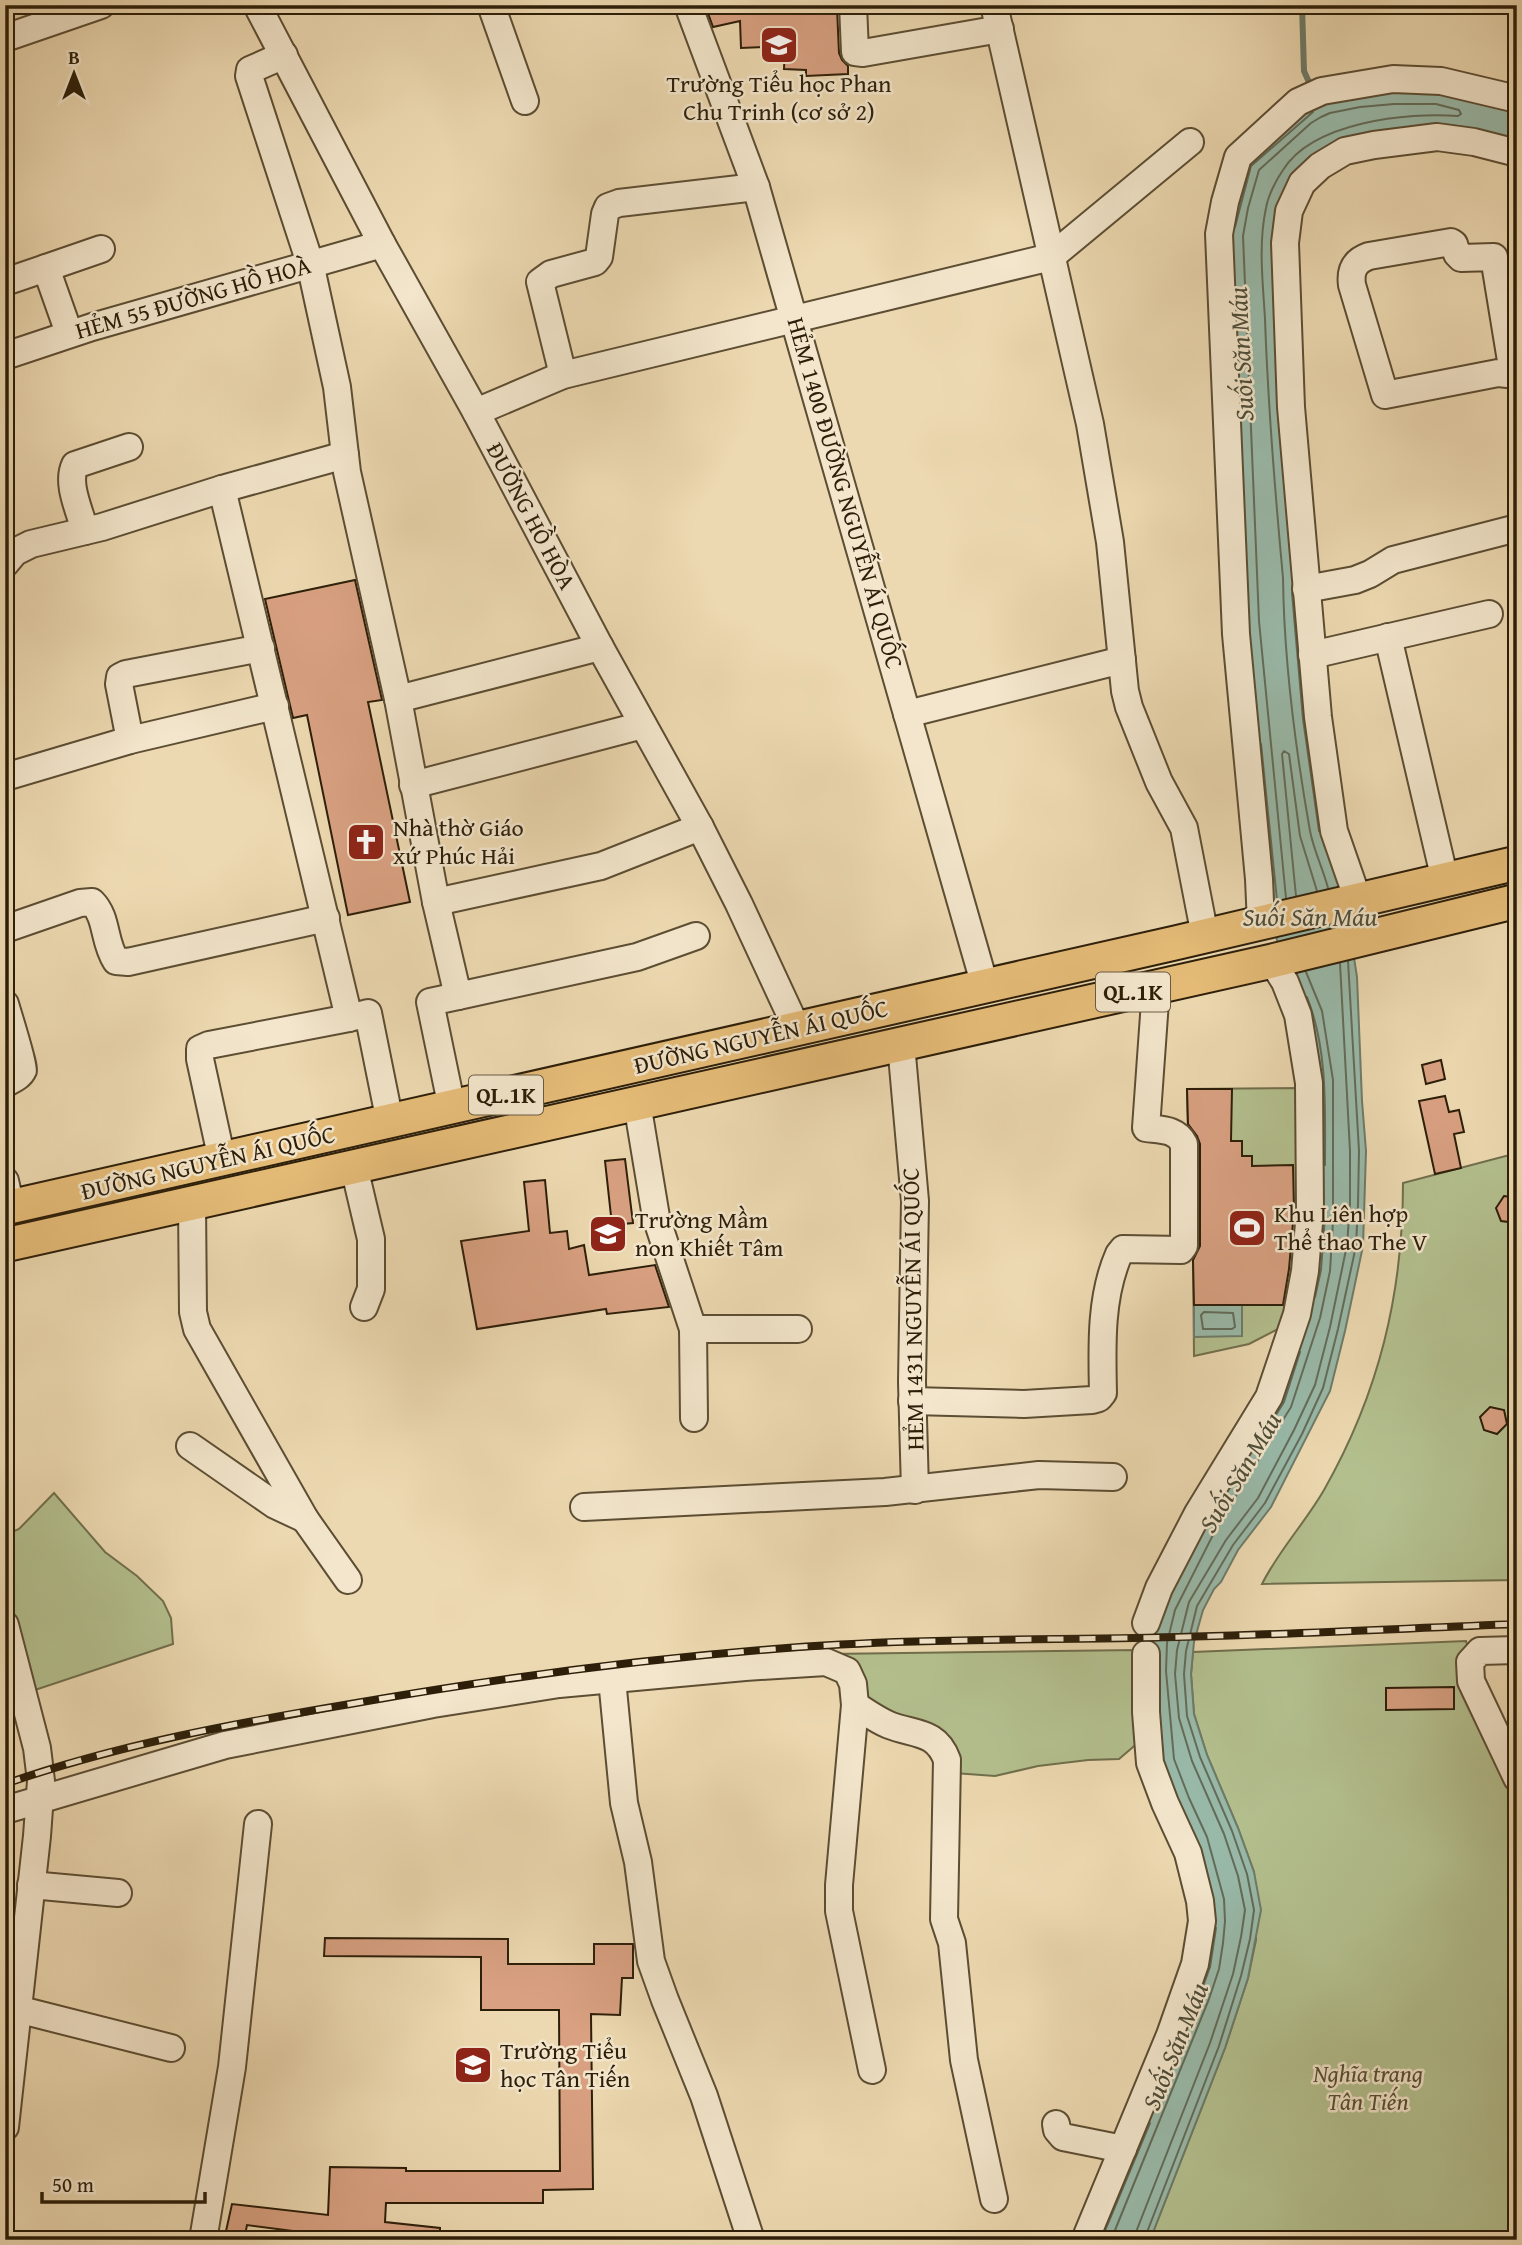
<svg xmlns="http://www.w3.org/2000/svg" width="1522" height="2245" font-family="'Gentium Book Plus',serif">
	<rect width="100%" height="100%" fill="#edd9b1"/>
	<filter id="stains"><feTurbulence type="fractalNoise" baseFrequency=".00286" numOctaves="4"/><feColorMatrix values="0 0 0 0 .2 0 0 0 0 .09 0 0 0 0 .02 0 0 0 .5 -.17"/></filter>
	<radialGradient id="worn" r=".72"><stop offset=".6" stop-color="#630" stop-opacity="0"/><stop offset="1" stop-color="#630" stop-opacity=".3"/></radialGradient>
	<g fill="#b4c08f" stroke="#706f4c" stroke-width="2">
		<path d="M1302 1088V1218L1286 1325 1249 1344 1194 1356 1192 1142 1188 1132 1187 1089Z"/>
		<path d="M1517 1153V1580L1262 1584C1279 1550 1305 1523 1324 1490 1379 1393 1403 1294 1403 1183Z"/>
		<path d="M54 1493 105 1552 137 1576 163 1601 171 1618 173 1644 35 1690 5 1584V1535L19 1529Z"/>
		<path d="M1466 1641 1469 1651 1462 1683 1517 1797V2240H1150L1225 2048 1248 1978 1256 1940 1254 1872 1238 1828 1207 1755 1194 1714 1191 1674 1193 1652Z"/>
		<path d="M1136 1650 1140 1741 1119 1759 1088 1760 1038 1766 995 1776 954 1773 868 1705 829 1654Z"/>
	</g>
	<g fill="#99baaa" stroke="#6d7c6a" stroke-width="2">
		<path d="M1437 89 1517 107V145L1377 136 1281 210 1342 880 1357 977 1362 1101 1366 1151 1363 1246 1345 1331 1330 1391 1271 1507 1238 1550 1221 1582 1214 1589 1203 1610 1194 1642 1191 1674 1194 1714 1207 1755 1238 1828 1254 1872 1261 1910 1248 1978 1225 2048 1150 2240H1094L1203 1965 1165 1782 1151 1671V1641L1157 1614 1304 1315 1306 1014 1277 940 1273 922 1246 664 1227 235 1245 162 1302 110 1325 98Z"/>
		<path d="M1194 1305H1242V1336L1194 1337Z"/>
	</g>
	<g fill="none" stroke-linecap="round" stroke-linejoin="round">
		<g stroke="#626c5a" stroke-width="2">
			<path d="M1235 227 1251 166 1313 112"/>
			<path d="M1292 593 1303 719 1319 831"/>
			<path d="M1261 744 1277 900"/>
			<path d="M1296 896 1282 754 1284 751 1289 754 1300 836 1317 891"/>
			<path d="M1286 898 1259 621 1243 236 1248 208 1259 170 1311 123 1321 117 1330 113 1360 107 1394 104H1436L1459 110 1461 114 1458 116C1407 112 1313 122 1283 170 1276 180 1268 196 1266 208 1258 245 1263 283 1265 319 1268 406 1275 492 1283 578 1284 659 1296 752 1310 831 1314 851 1323 869 1328 888"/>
			<path d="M1307 997C1328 1050 1325 1109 1325 1165"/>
			<path d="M1315 1297 1321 1270 1325 1216"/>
			<path d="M1204 1312 1233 1313 1235 1327 1232 1329H1203L1201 1315Z"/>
			<path d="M1256 1447 1284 1402 1300 1352"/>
			<path d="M1192 2017 1210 1967 1216 1928"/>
			<path d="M1101 2240 1150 2123"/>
			<path d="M1111 2240 1209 1999 1219 1969 1223 1943 1225 1921 1224 1899 1207 1837 1189 1798 1174 1759 1166 1671 1167 1643 1175 1610 1219 1523 1291 1407 1320 1318 1330 1271 1333 1221V1080L1322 1011 1306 972"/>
			<path d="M1135 2240 1136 2232 1210 2043 1233 1974 1241 1937 1245 1910 1238 1876 1224 1834 1192 1761 1179 1718 1175 1674 1177 1650 1189 1602 1226 1540 1258 1498 1294 1430 1315 1385 1330 1327 1347 1245 1350 1204V1151L1340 963"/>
			<path d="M1144 2240 1219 2046 1241 1976 1250 1939 1254 1910 1247 1874 1232 1831 1200 1757 1187 1716 1184 1674 1186 1651 1197 1606 1233 1545 1265 1503 1302 1434 1323 1388 1338 1329 1356 1246 1358 1204 1359 1151 1348 961"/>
		</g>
		<path stroke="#6d7c6a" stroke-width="6" d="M1302 5 1304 71 1312 89"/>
	</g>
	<g fill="#d9a182" stroke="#2c1e09" stroke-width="2">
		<path d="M705 5H777L778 12 837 8 839 53 842 60 848 66V74L806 76V70L784 69 785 46 741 48 740 21 713 27Z"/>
		<path d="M355 580 382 700 368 702 410 902 348 915 307 715 293 718 265 599Z"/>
		<path d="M1441 1060 1445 1079 1426 1084 1422 1065Z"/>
		<path d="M1187 1089H1232L1231 1141H1242V1156H1252V1166L1293 1165 1294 1210 1289 1269 1283 1305H1194L1193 1260 1200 1246V1144L1197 1136 1188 1124Z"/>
		<path d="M1445 1096 1449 1112 1459 1110 1464 1132 1454 1134 1461 1168 1435 1174 1419 1101Z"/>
		<path d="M625 1159 633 1223 612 1225 605 1161Z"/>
		<path d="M545 1180 550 1233 567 1231 569 1249 584 1245 589 1275 655 1265 669 1307 607 1314 606 1309 477 1329 461 1241 529 1231 524 1182Z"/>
		<path d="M1504 1196 1517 1198V1223L1501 1221 1496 1208Z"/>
		<path d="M1490 1407 1504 1410 1507 1424 1497 1434 1484 1430 1480 1417Z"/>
		<path d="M1454 1687V1709L1386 1710V1688Z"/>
		<path d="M325 1938 508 1939V1964H594V1944H633V1978H622L620 2015 591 2014 593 2189 543 2190V2203H386L385 2222 440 2228V2240H363L247 2225 244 2240H224L232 2204 328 2215 330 2167 406 2168V2171H560L559 2010H481V1957L324 1956Z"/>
	</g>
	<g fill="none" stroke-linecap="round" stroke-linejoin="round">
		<defs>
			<g id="minor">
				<path d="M257 5 382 244 476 412 600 647 700 827 739 904 797 1029"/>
				<path d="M491 5 525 101"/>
				<path d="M688 5 756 187 985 986"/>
				<path d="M853 5 855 52 863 53 1000 29"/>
				<path d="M994 5 1090 424 1110 542 1125 691 1129 707 1159 782 1184 828 1205 936"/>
				<path d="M5 38 101 5"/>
				<path d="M284 55 250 70 249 76 310 263 337 387 347 472 398 699 436 902 458 996 637 957 696 936"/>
				<path d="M5 282 46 268"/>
				<path d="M69 333 46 268 101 249"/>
				<path d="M5 356 92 327 382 244"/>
				<path d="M1513 373 1494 257 1461 258 1457 254 1454 244 1451 242 1369 256C1355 261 1350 270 1352 285L1385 395 1498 373 1517 375"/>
				<path d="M563 375 540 282 551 274 595 262 599 257 605 214 608 207 619 203 756 187"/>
				<path d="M476 412 563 375 1051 257 1190 142"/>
				<path d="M222 489 349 1018 209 1045 200 1049V1059L222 1160"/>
				<path d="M85 531C80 511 66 484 75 465L129 447"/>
				<path d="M5 564 15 552 31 544 102 527 222 489 345 455"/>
				<path d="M1306 589 1355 580 1370 574 1393 560 1517 528"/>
				<path d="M1388 637 1445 880"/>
				<path d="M1312 655 1489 614"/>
				<path d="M398 699 600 647"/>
				<path d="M907 714 1122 660"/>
				<path d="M130 740 119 684 120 677 126 674 261 648"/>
				<path d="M5 777 130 740 275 706"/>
				<path d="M413 785 643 725"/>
				<path d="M1358 900 1334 831 1318 717 1291 407 1285 243 1289 211 1302 183 1320 166 1345 151 1374 145 1437 137 1474 142 1517 153"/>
				<path d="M436 902 601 866 700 827"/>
				<path d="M1261 924 1259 879 1236 634 1219 234 1225 202 1238 157 1298 102 1322 91 1393 79 1441 81 1517 99"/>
				<path d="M5 929 80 903 92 902C108 918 103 941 116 961L128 962 326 918"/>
				<path d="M5 1004C8 1014 24 1066 23 1070 20 1077 11 1080 5 1084"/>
				<path d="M349 1018 368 1013 390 1122"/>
				<path d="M901 1044 915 1201 912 1382 915 1490"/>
				<path d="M637 1103 656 1217 693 1329 694 1418"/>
				<path d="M452 1108 430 1002 458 996"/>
				<path d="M354 1167 371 1239V1289L364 1307"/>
				<path d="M5 1181 11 1207"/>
				<path d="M192 1203 193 1312 197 1329 305 1519 348 1580"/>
				<path d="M693 1329H798"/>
				<path d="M912 1401 1024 1404 1092 1400 1099 1398 1103 1393C1102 1347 1100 1297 1119 1254L1123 1249 1181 1250 1184 1246V1144C1177 1129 1161 1130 1146 1128L1156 987"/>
				<path d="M190 1446 275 1505 305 1519"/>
				<path d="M584 1507 885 1492 1039 1475 1113 1477"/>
				<path d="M1146 1623 1159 1588 1198 1513 1269 1397 1297 1314 1305 1271 1310 1211 1309 1083 1298 1015 1285 982 1272 961"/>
				<path d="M5 1625 37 1748 41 1781 37 1836 5 2127"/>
				<path d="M1517 1650 1480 1651 1470 1662 1471 1681 1517 1778"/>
				<path d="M612 1679 624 1803 638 1862 651 1961 665 2000 704 2096 751 2240"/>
				<path d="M855 1705C866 1712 877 1720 889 1725 914 1735 936 1730 947 1760L944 1919 952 1943 964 2060 994 2199"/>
				<path d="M5 1810 225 1745 433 1704 559 1684 745 1667 826 1662 847 1671 853 1684 855 1705 839 1885V1911L872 2070"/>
				<path d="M31 1885 118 1893"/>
				<path d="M17 2009 171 2048"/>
				<path d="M1056 2124 1057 2130 1063 2137 1123 2149"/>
				<path d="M203 2240 232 2067 258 1824"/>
				<path d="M1085 2240 1170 2035 1195 1964 1202 1921 1200 1901 1188 1853 1165 1803 1150 1763 1146 1712V1654"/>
			</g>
			<g id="major">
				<path d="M5 1208 1175 943 1517 863"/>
				<path d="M5 1245 1272 961 1517 901"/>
			</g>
		</defs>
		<use href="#minor" stroke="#5c4d33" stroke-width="30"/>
		<use href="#major" stroke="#2c1e09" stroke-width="37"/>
		<use href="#minor" stroke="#f3e6cc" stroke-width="26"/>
		<use href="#major" stroke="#e6bc78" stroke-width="33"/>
		<defs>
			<path id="rail" d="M5 1784C119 1744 237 1723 356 1703 494 1679 633 1660 774 1649 893 1639 1014 1640 1134 1638 1261 1636 1389 1629 1517 1624"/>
		</defs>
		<use href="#rail" stroke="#2c1e09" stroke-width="8"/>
		<use href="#rail" stroke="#f3e6cc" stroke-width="5" stroke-dasharray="16" stroke-linecap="butt"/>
	</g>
	<defs>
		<symbol id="school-square" viewBox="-11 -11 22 22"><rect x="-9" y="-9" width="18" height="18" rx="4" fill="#8f2418" stroke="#f3e6cc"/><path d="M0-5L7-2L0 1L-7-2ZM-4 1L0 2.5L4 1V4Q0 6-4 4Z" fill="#fff"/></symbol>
		<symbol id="church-square" viewBox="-11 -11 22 22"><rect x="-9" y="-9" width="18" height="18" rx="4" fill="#8f2418" stroke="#f3e6cc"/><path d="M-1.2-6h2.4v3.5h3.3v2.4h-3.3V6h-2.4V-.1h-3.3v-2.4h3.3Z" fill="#fff"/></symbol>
		<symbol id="stadium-square" viewBox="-11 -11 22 22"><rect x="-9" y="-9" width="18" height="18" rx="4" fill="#8f2418" stroke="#f3e6cc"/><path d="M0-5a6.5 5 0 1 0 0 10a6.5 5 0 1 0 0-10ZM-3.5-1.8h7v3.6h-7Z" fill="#fff"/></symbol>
	</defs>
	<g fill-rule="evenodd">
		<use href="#school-square" x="757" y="23" width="44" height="44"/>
		<use href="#church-square" x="344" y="820" width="44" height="44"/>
		<use href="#stadium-square" x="1225" y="1206" width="44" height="44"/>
		<use href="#school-square" x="586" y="1212" width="44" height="44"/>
		<use href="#school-square" x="451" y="2043" width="44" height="44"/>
	</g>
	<g text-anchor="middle" stroke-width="5" stroke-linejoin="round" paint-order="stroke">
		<g fill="#f3e6cc" stroke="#685a44" stroke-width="2">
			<rect x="1096" y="972.5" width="74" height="39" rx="5"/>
			<rect x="469" y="1075.5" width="74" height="39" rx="5"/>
		</g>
		<g font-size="23" font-weight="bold" fill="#2c1e09">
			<text x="1133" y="1000">QL.1K</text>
			<text x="506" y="1103">QL.1K</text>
		</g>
		<g font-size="24" fill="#2c1e09" stroke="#f3e6cc" text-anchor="start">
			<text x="779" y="92" text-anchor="middle">Trường Tiểu học Phan<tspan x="779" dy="28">Chu Trinh (cơ sở 2)</tspan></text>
			<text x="393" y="836">Nhà thờ Giáo<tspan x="393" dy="28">xứ Phúc Hải</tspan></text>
			<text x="1274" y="1222">Khu Liên hợp<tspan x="1274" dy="28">Thể thao The V</tspan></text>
			<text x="635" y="1228">Trường Mầm<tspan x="635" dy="28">non Khiết Tâm</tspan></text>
			<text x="500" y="2059">Trường Tiểu<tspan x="500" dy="28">học Tân Tiến</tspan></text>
		</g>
		<g font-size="24" fill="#2c1e09" stroke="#f3e6cc">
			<text transform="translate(193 298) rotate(-16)" y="8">HẺM 55 ĐƯỜNG HỒ HOÀ</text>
			<text transform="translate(845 493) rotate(74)" y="8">HẺM 1400 ĐƯỜNG NGUYỄN ÁI QUỐC</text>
			<text transform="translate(531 516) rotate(62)" y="8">ĐƯỜNG HỒ HÒA</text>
			<text transform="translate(761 1037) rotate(-13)" y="8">ĐƯỜNG NGUYỄN ÁI QUỐC</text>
			<text transform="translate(208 1163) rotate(-13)" y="8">ĐƯỜNG NGUYỄN ÁI QUỐC</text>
			<text transform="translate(913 1309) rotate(-91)" y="8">HẺM 1431 NGUYỄN ÁI QUỐC</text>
		</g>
		<g font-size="24" font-style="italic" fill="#554f31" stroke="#f3e6cc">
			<text x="1368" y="2082">Nghĩa trang<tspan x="1368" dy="28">Tân Tiến</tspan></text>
		</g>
		<g font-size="26" font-style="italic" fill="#4d4d39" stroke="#f3e6cc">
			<text transform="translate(1241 354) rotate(-93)" y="9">Suối Săn Máu</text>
			<text x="1310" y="926">Suối Săn Máu</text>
			<text transform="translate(1240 1472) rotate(-59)" y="9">Suối Săn Máu</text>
			<text transform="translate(1175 2046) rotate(-68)" y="9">Suối Săn Máu</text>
		</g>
	</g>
	<rect width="1522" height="2245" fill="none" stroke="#edd9b1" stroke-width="28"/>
	<rect x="7" y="7" width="1508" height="2231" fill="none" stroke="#2c1e09" stroke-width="3.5"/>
	<rect x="14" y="14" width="1494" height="2217" fill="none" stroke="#2c1e09" stroke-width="2"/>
	<g transform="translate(74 74)" stroke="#f3e6cc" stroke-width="5" paint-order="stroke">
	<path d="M0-5L12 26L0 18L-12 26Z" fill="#2c1e09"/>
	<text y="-10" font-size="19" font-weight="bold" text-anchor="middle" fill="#2c1e09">B</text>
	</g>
	<path d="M42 2192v10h163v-10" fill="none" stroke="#2c1e09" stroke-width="3.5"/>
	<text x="52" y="2192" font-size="21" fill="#2c1e09" stroke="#f3e6cc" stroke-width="5" paint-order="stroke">50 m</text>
	<rect width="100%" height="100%" filter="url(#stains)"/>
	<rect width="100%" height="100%" fill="url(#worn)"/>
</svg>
